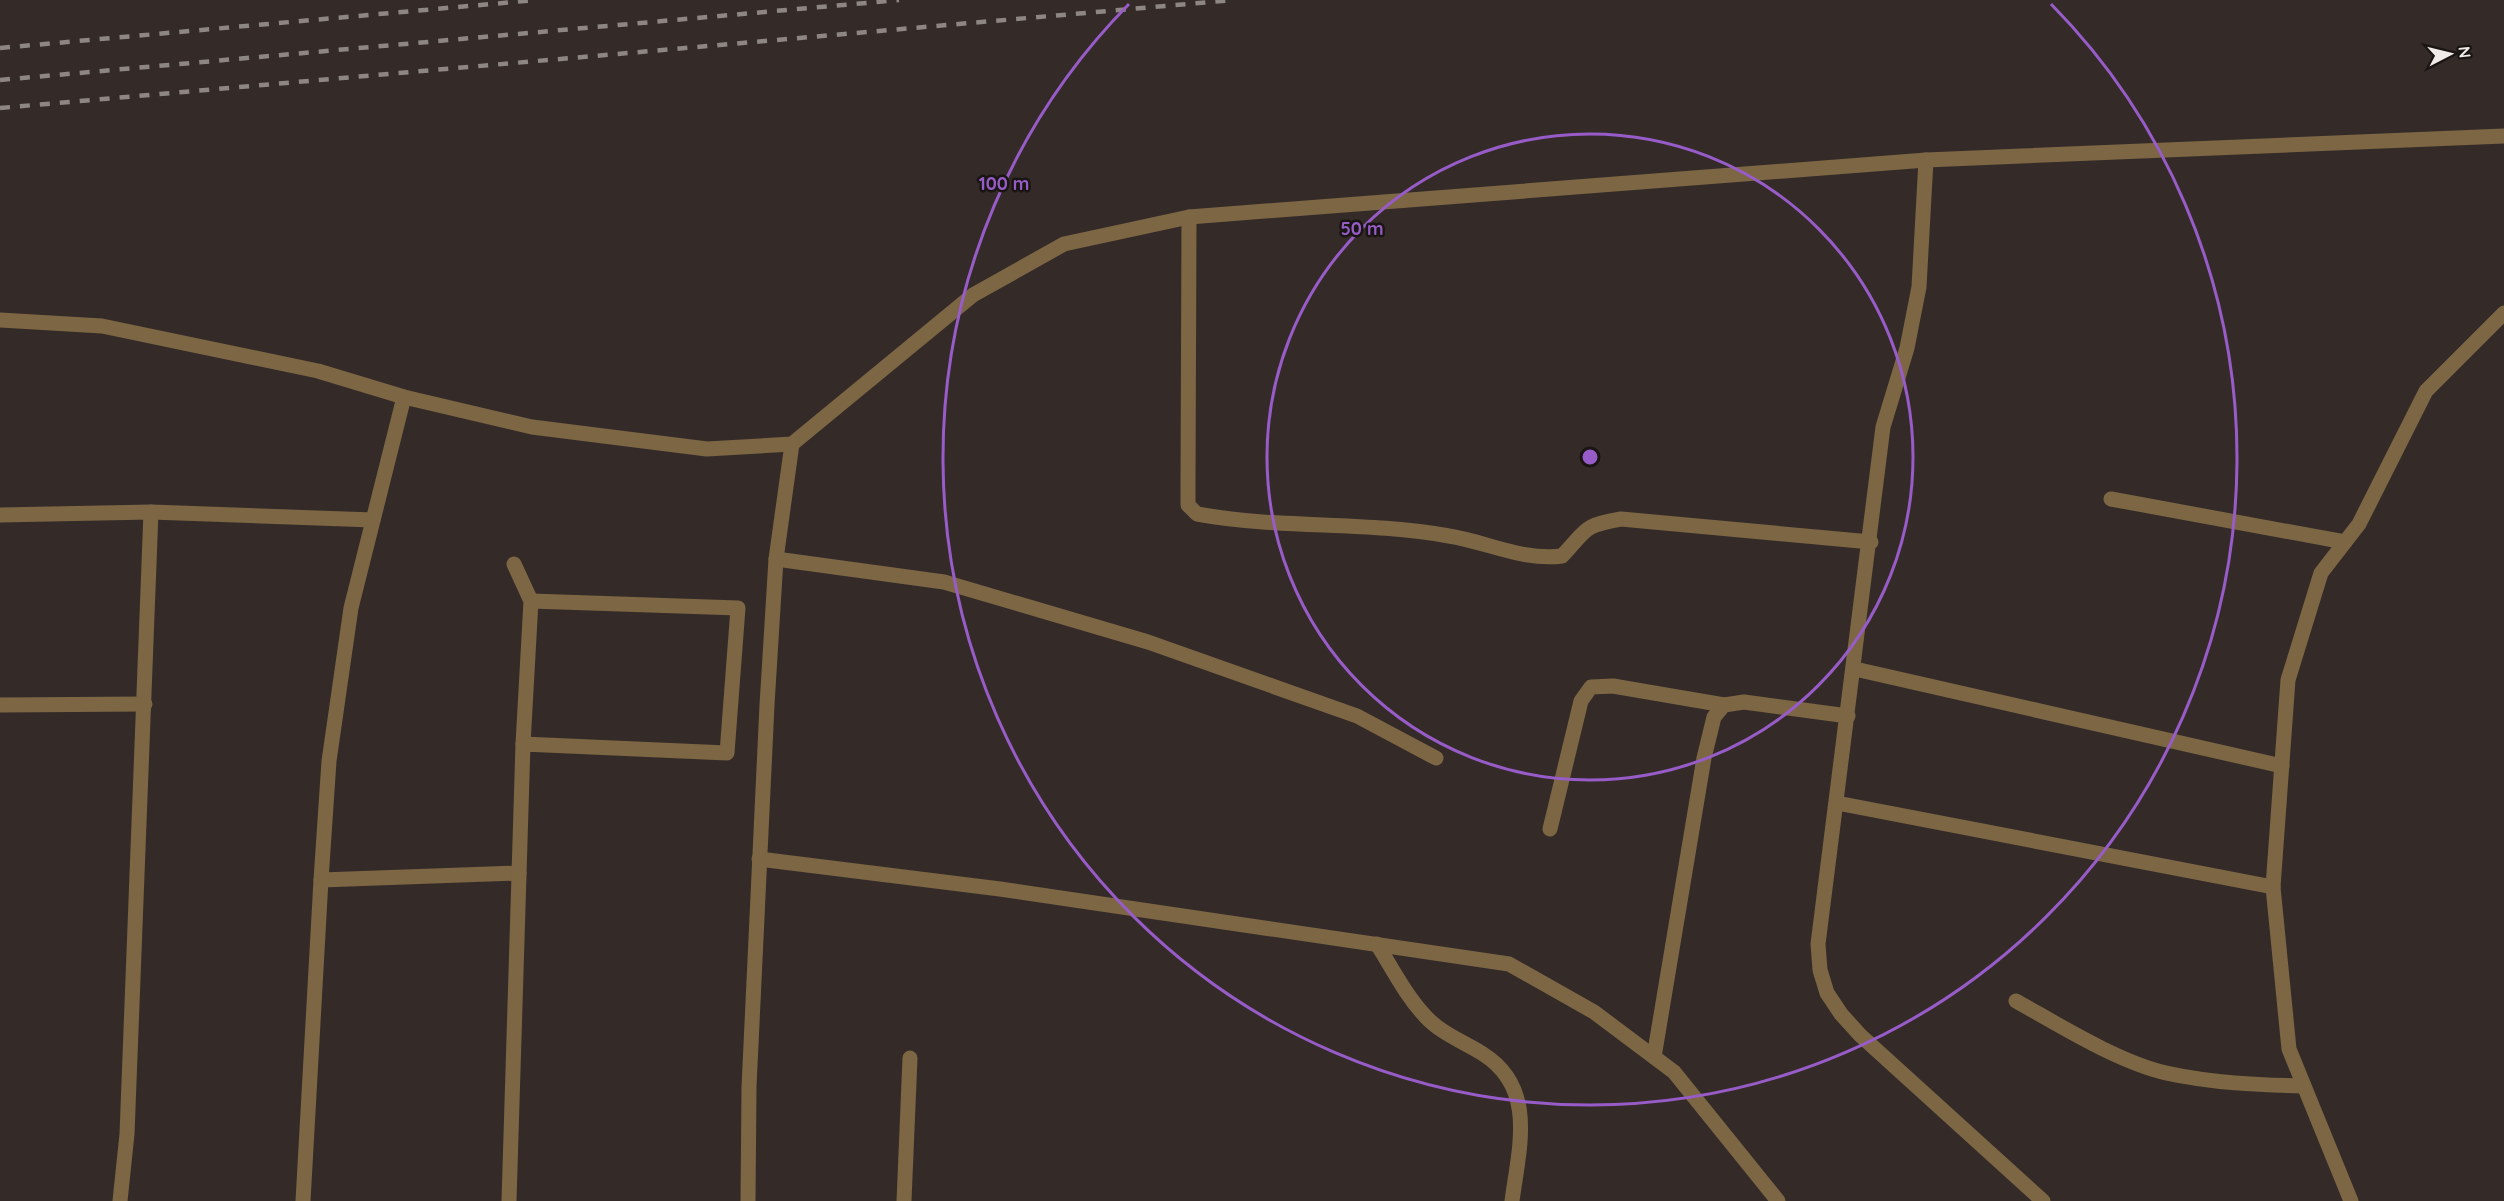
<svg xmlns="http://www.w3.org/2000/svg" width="2504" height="1201" font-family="Quicksand,sans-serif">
	<rect width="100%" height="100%" fill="#342b28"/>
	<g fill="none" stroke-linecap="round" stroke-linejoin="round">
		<g stroke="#7c6644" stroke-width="15">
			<path d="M1926 160 1919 287 1907 348 1883 427 1818 944 1820 970 1827 993 1841 1014 1860 1035 2043 1201"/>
			<path d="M1189 217 1188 489V505L1197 514C1280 529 1366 521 1449 536 1487 542 1523 561 1562 556 1588 529 1581 526 1621 519L1871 542"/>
			<path d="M404 397 351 608 329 761 321 880 519 873"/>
			<path d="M2111 499 2345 542"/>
			<path d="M0 515 151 512 373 520"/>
			<path d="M776 559 944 582 1148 642 1357 716 1436 758"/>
			<path d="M514 564 531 601 523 744"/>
			<path d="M1855 669 2282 766"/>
			<path d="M0 705 145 704"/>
			<path d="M1837 803 2273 887"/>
			<path d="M1550 829 1581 701 1591 687 1613 686 1724 705"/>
			<path d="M759 859 1000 889 1509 964 1594 1012 1674 1072 1778 1201"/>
			<path d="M1377 944C1392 968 1406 996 1426 1017 1442 1034 1464 1042 1483 1054 1537 1088 1519 1148 1512 1201"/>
			<path d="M2016 1001C2059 1025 2118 1062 2166 1073 2212 1083 2257 1085 2304 1086"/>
			<path d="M1654 1057 1704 758 1714 717 1724 705 1744 702 1848 716"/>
			<path d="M120 1201 127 1134 151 512"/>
			<path d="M303 1201 321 880"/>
			<path d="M509 1201 523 744 727 753 738 608 531 601"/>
			<path d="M904 1201 910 1058"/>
		</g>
		<g stroke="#7c6644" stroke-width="15">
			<path d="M0 320 102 326 318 371 404 397 532 427 707 449 792 444 973 295 1064 244 1189 217 1926 160 2504 136"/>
			<path d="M748 1201 749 1087 767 705 776 559 792 444"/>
			<path d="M2351 1201 2289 1049 2273 887 2288 680 2321 573 2359 524 2426 391 2504 313"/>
		</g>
		<g stroke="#8d8683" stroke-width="4.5" stroke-dasharray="10 10" stroke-linecap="butt">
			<path d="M0 48 536 0"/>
			<path d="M0 80 899 0"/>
			<path d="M0 108 1233 0"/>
		</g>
	</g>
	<g fill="none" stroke="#985cc9" stroke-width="3">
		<circle cx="1590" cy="457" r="323"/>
		<path d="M2051 4A647 647 0 1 1 1129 4"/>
	</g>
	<circle cx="1590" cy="457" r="9" fill="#985cc9" stroke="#191513" stroke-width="3"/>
	<g font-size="18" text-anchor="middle" font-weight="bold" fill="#985cc9" stroke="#191513" stroke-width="5" stroke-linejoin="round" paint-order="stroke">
		<text x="1004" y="190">100 m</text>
		<text x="1362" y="235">50 m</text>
	</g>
	<g transform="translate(2450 54) rotate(83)" stroke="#191513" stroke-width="4.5" paint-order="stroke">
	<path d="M0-4.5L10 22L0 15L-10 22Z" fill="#f1ebe8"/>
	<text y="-9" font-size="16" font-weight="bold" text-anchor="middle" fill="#f1ebe8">N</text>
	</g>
</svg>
